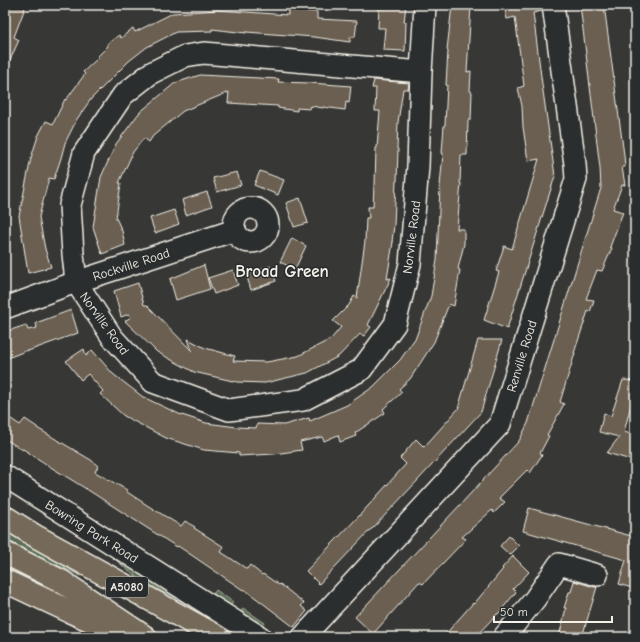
<svg xmlns="http://www.w3.org/2000/svg" width="640" height="642" font-family="'Comic Neue',sans-serif">
	<rect width="100%" height="100%" fill="#373735"/>
	<filter id="ink" filterUnits="userSpaceOnUse"><feTurbulence type="fractalNoise" baseFrequency=".025" numOctaves="2"/><feDisplacementMap in="SourceGraphic" scale="8" xChannelSelector="R" yChannelSelector="G"/><feConvolveMatrix kernelMatrix="1 2 1 2 8 2 1 2 1" color-interpolation-filters="sRGB"/></filter>
	<g filter="url(#ink)">
		<g fill="#5b6d57" stroke="#a8afa0">
			<path d="M5 528 81 576 33 554 5 539Z"/>
			<path d="M106 552 227 626 143 581 128 570Z"/>
			<path d="M216 590 233 602 228 610 210 599Z"/>
			<path d="M243 608 265 623 261 628 239 616Z"/>
		</g>
		<g fill="#6a5f51" stroke="#f4f1e8">
			<path d="M5 5H26L14 37 19 40 5 71Z"/>
			<path d="M386 5H406L404 22H406L405 51 383 50 385 28H378L379 8H385Z"/>
			<path d="M452 5H471L467 72 471 71 470 91 472 92 471 120H468L467 155H461L460 183H461L457 229H464V244L458 269 460 270 454 306 449 304 434 342 410 379 399 389 402 392 383 409 385 413 355 433 356 436 340 442 338 435 324 441 322 437 300 442 302 450 274 454 239 456V453L204 450 166 438 124 416 100 394 103 391 88 374 81 380 66 361 84 349 86 356 92 350 113 374 143 397 179 414 206 423 237 427 256 428 257 424 284 425 309 418 310 421 347 405 373 387 400 360 416 337 431 296 437 260 440 186 443 153H442L444 125H445L447 85H446L448 51 447 50Z"/>
			<path d="M504 5H541L542 11 533 13 542 84 555 176 507 329 484 320 499 272 496 271 504 246 512 249 539 159 528 161 523 127 522 106 518 88 524 86 515 17 507 19Z"/>
			<path d="M580 5H604L624 155 625 167H622L625 185H622L613 209 623 212 610 247 612 248 602 271 597 270 586 299 594 300 590 312 588 311 574 353H575L560 402 564 404 547 435 549 436 540 453 542 455 530 473 527 470 499 498 505 502 494 513 492 510 462 537 466 539 423 584 419 582 373 634 355 617 459 506 519 441 528 423 601 188 600 168Z"/>
			<path d="M218 10 288 15 289 10 317 12V19L357 21 355 37H350V42L314 37 246 32V33L212 29V31L176 32 147 47 129 61 91 99 77 119 65 143 61 158 54 179 49 178 39 217 45 249 51 267 28 273 19 216 31 158 38 136 46 121 53 124 65 99 66 100 85 74 83 72 98 58 97 57 108 46 107 44 119 35 121 38 133 28 135 32 173 13Z"/>
			<path d="M200 75 279 79 278 82 310 83 351 86 349 103 346 102 345 110 323 107V108L311 106 310 109 297 108V111L278 108V106L228 103 229 92 183 111 153 136 149 142 144 138 133 152 119 183H121L116 218 122 231 125 245 102 254 93 227 101 177 116 144 139 113 175 83Z"/>
			<path d="M374 80 409 83 408 89H403L398 122 397 149H398L397 181H396L394 225 392 242H393L387 279 391 278 368 325 371 327 364 336 360 334 339 356 307 373 265 383 237 382 194 372 157 352 125 321 131 317 129 314 121 317 114 291 138 283 144 305H147L192 351 188 339 205 348 235 356 233 361 267 362 298 356 331 339 341 327 333 321 349 305 354 296 357 298 365 241 366 218H369L368 207H373L374 184 375 185 376 148H377L380 111H375L376 88H372Z"/>
			<path d="M260 171 284 180 278 195 254 185Z"/>
			<path d="M237 172 241 185 217 192 213 178Z"/>
			<path d="M207 192 212 206 186 215 182 200Z"/>
			<path d="M300 198 308 223 294 227 286 203Z"/>
			<path d="M174 210 179 224 155 233 150 218Z"/>
			<path d="M292 238 306 246 295 269 280 262Z"/>
			<path d="M204 265 210 289 176 300 170 279Z"/>
			<path d="M270 266 276 281 251 290 246 274Z"/>
			<path d="M233 270 238 285 214 294 208 278Z"/>
			<path d="M71 310 78 333 28 351V350L5 359V332L26 325 28 330 37 328 36 323Z"/>
			<path d="M478 340H502L481 412 420 478 372 529H371L319 584 306 571 359 516 406 464 400 458 416 439 424 447 458 409Z"/>
			<path d="M623 380 635 381V397H633L624 432 635 435V451L633 450 631 460 607 453 619 437 599 432 604 413 611 416Z"/>
			<path d="M5 415 20 425 25 419 37 427V428L91 460 98 466 95 472 127 490V492L150 507 181 526 185 521 195 527 194 528 224 547 221 552 247 569 250 565 262 575 263 574 279 585 280 584 304 603 301 606 307 611 294 627 244 589 243 590 178 546 177 547 147 528 88 490 49 466 23 449V450L5 439Z"/>
			<path d="M529 508 635 537V580L632 588 619 584 626 560 523 531Z"/>
			<path d="M509 536 519 546 510 555 500 546Z"/>
			<path d="M513 556 529 572 513 589 516 592 498 614H497L475 637H443L473 603 474 604 503 569 502 568Z"/>
			<path d="M574 581 594 587H597L582 637H559L566 608H564L569 592H571Z"/>
		</g>
		<g fill="none" stroke-linecap="round" stroke-linejoin="round">
			<defs>
				<g id="minor">
					<path d="M421 72 204 53 185 56 151 73 123 95 84 153 70 205 73 254 76 282 112 337 153 382 229 410 303 400 361 370 395 324 410 264 418 166 421 72 425 5"/>
					<circle cx="251" cy="225" r="17"/>
					<path d="M5 308 76 282 235 230"/>
					<path d="M5 476 260 637"/>
					<path d="M303 637 500 424 576 179 575 164 553 5"/>
					<path d="M504 637 535 599 559 564 597 575"/>
				</g>
				<g id="highway">
					<path d="M5 517 37 537 218 637"/>
					<path d="M5 553 61 581 145 637"/>
					<path d="M5 581 71 612 124 635"/>
				</g>
			</defs>
			<use href="#minor" stroke="#f4f1e8" stroke-width="24"/>
			<use href="#highway" stroke="#f4f1e8" stroke-width="25"/>
			<use href="#minor" stroke="#2a2d2e" stroke-width="21"/>
			<use href="#highway" stroke="#746a5a" stroke-width="22"/>
		</g>
	</g>
	<g text-anchor="middle" stroke-width="3" stroke-linejoin="round" paint-order="stroke">
		<rect fill="#2a2d2e" stroke="#b7b6b0" stroke-width="1" x="106" y="577" width="42" height="20" rx="3"/>
		<g font-size="12" font-weight="bold" fill="#f4f1e8">
			<text x="127" y="591">A5080</text>
		</g>
		<g font-size="13" fill="#f4f1e8" stroke="#2a2d2e">
			<text transform="translate(411 237) rotate(-83)" y="5">Norville Road</text>
			<text transform="translate(131 264) rotate(-18)" y="5">Rockville Road</text>
			<text transform="translate(105 323) rotate(54)" y="5">Norville Road</text>
			<text transform="translate(521 356) rotate(-73)" y="5">Renville Road</text>
			<text transform="translate(92 531) rotate(32)" y="5">Bowring Park Road</text>
		</g>
		<g font-size="17" font-weight="bold" fill="#f4f1e8" stroke="#2a2d2e">
			<text x="282" y="277">Broad Green</text>
		</g>
	</g>
	<rect width="640" height="642" fill="none" stroke="#2a2d2e" stroke-width="20"/>
	<rect x="10" y="10" width="620" height="622" fill="none" stroke="#f4f1e8" stroke-width="1.5" filter="url(#ink)"/>
	<path d="M494 616v6h118v-6" fill="none" stroke="#f4f1e8" stroke-width="2"/>
	<text x="500" y="616" font-size="12" fill="#f4f1e8" stroke="#2a2d2e" stroke-width="3" paint-order="stroke">50 m</text>
</svg>
